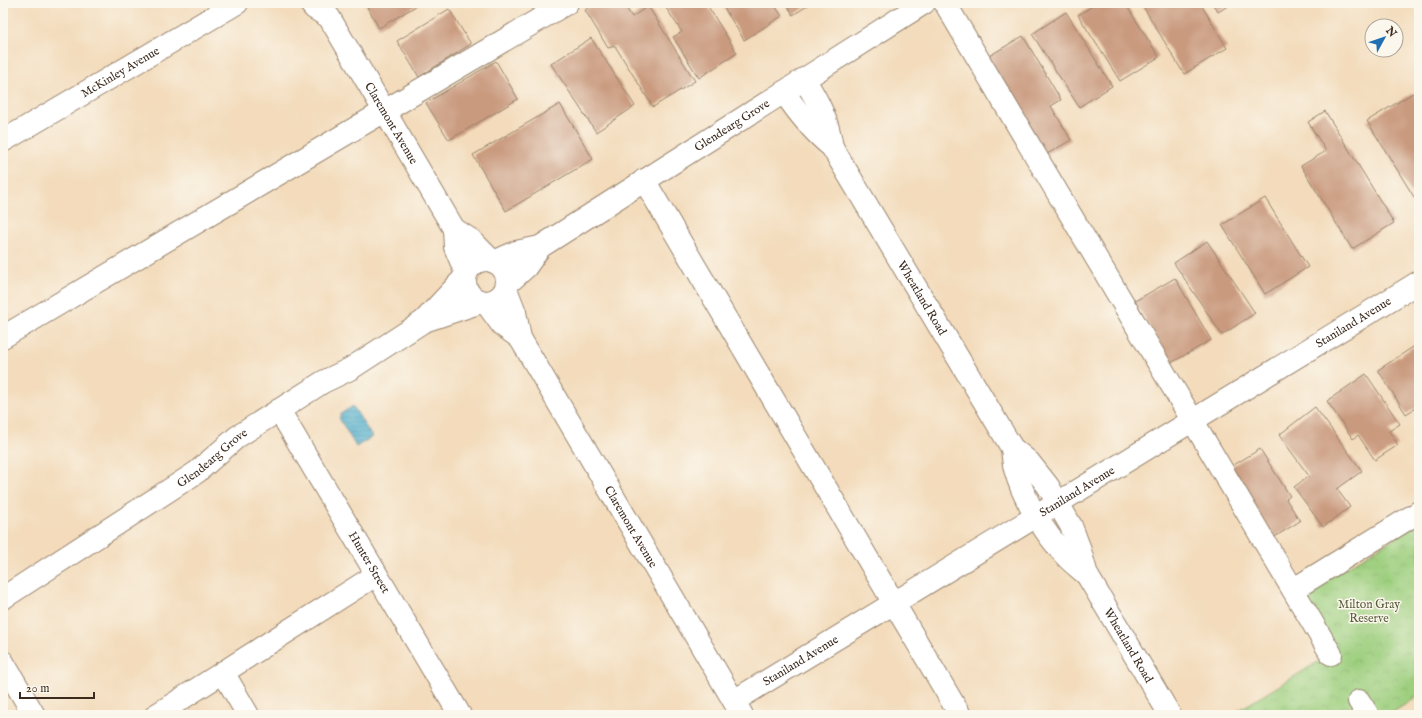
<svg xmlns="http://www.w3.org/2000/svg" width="1422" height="718" font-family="'IM FELL English',serif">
	<defs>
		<pattern id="park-crowns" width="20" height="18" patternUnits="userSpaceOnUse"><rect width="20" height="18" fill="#9dcf7e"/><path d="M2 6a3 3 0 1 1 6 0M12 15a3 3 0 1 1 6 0" fill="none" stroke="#88b26c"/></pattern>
		<pattern id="water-rules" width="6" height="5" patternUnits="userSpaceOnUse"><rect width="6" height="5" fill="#4fafcd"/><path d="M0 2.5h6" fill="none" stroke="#438fa6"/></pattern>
	</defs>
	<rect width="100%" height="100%" fill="#fbf7ec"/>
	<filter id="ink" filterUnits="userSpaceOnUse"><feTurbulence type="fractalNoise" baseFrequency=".025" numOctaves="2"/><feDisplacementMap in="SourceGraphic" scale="8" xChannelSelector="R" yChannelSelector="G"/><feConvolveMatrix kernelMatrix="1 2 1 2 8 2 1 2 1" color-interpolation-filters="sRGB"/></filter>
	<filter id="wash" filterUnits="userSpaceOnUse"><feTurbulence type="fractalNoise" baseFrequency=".012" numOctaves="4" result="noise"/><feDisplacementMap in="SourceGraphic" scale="16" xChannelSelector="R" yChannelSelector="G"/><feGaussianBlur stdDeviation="0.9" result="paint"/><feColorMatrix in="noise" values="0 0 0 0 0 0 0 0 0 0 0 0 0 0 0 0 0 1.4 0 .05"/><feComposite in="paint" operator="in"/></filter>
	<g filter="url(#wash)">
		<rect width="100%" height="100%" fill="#f3dbbb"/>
		<path fill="url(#park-crowns)" stroke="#6c7c4e" d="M1419 523V696L1388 715H1373L1364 699 1337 715H1231L1331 654 1301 595Z"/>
		<path fill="url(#water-rules)" stroke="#456c76" d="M353 406 372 437 356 447 339 418 342 413Z"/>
		<g id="blocks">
			<g fill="#c99a7e">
				<path d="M365 3H421L379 28Z"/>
				<path d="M596 3H623L632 17 648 6 695 81 653 107 615 46 608 48 585 10Z"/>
				<path d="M674 3H706L737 53 699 78 673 37 682 32 666 8Z"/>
				<path d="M721 3H773L782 16 744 40Z"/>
				<path d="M786 3H812L793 15Z"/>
				<path d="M1097 3H1125L1159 57 1120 81 1078 15Z"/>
				<path d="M1141 3H1200L1227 48 1184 74Z"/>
				<path d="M1212 3H1233L1218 12Z"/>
				<path d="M449 9 471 44 419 77 397 41Z"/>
				<path d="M1066 12 1112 86 1079 107 1032 34Z"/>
				<path d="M1023 36 1061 100 1051 106 1071 140 1042 157 984 59Z"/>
				<path d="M591 38 635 106 596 132 551 64Z"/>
				<path d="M496 61 518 99 449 140 426 103Z"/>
				<path d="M1413 93 1419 102V205L1367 121Z"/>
				<path d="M560 104 593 159 506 211 473 155Z"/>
				<path d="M1325 111 1394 223 1352 249 1301 166 1326 151 1308 122Z"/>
				<path d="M1265 198 1308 267 1265 294 1222 225Z"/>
				<path d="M1207 241 1255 313 1222 335 1174 263Z"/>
				<path d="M1175 278 1211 340 1171 363 1135 301Z"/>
				<path d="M1413 347 1419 357V406L1406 414 1378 370Z"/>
				<path d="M1366 374 1400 424 1389 431 1398 445 1375 460 1358 435 1353 439 1327 401Z"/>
				<path d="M1315 407 1362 471 1337 489 1350 507 1323 527 1294 487 1309 476 1279 435Z"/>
				<path d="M1260 449 1290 496 1286 499 1300 521 1273 538 1229 468Z"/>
			</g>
		</g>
	</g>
	<g filter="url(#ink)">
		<use href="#blocks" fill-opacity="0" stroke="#97826c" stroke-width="1"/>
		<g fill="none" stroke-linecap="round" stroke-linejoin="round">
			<defs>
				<g id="minor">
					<path id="s1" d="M310 3 314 8 329 17 454 229 471 240 491 260"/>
					<path d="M945 3 1331 654"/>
					<path d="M804 79C818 101 828 120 832 147"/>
					<path id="s2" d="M784 92C798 113 812 131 832 147L1012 448 1029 462 1048 486 1071 526 1079 547 1087 575 1170 715"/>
					<path id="s3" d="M3 141 237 3"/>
					<path d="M644 180 960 715"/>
					<path d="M454 229 455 247 466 273"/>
					<circle cx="486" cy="281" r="21"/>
					<path id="s4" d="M494 262 516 252 540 247 924 3"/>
					<path d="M507 284 526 267 540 247"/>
					<path id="s5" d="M506 289 515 312 520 338 742 715"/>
					<path d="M486 303 502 325 520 338"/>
					<path d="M424 321 481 302"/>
					<path d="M3 337 567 3"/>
					<path id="s6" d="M279 410 460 715"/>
					<path d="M1012 448C1013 455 1013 462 1015 469 1023 499 1044 532 1064 554 1071 562 1079 568 1087 575"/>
					<path d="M1294 589 1419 512"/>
					<path id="s7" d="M3 598 197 472 237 437 323 382 350 369 424 321 464 278"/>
					<path d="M3 662 34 715"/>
					<path d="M223 672 248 715"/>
					<path id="s8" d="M734 701 1419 282"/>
					<path d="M1359 701 1368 715"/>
					<path d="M156 715 376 575"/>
				</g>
			</defs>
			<use href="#minor" stroke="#97826c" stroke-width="24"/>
			<use href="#minor" stroke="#fff" stroke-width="22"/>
		</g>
	</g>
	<g text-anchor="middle" stroke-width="3" stroke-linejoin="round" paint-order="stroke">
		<g font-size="12" fill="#3b2a1e" stroke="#fbf7ec">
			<text dy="4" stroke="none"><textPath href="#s3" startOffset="136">McKinley Avenue</textPath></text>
			<text dy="4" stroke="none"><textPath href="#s1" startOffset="147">Claremont Avenue</textPath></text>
			<text dy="4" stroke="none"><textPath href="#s4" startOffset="276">Glendearg Grove</textPath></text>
			<text dy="4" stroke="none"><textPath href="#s2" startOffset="249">Wheatland Road</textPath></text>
			<text dy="4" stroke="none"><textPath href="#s8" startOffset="726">Staniland Avenue</textPath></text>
			<text dy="4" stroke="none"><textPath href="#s7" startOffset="252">Glendearg Grove</textPath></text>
			<text dy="4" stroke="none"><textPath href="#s8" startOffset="402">Staniland Avenue</textPath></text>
			<text dy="4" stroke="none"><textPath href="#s5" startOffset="270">Claremont Avenue</textPath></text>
			<text dy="4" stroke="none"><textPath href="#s6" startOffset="177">Hunter Street</textPath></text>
			<text dy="4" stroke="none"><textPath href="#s2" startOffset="656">Wheatland Road</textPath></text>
			<text dy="4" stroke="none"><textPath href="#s8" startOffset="78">Staniland Avenue</textPath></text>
		</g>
		<g font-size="12" fill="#585c3b" stroke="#fbf7ec">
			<text x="1369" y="608">Milton Gray<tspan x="1369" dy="14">Reserve</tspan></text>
		</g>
	</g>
	<rect width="1422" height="718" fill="none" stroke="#fbf7ec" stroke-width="16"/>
	<g transform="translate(1384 38) rotate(50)"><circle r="19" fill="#fbf7ec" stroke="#aea59a"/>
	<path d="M0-3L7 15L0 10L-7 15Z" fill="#1f6fb2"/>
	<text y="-6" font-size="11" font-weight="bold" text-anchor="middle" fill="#3b2a1e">N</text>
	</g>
	<path d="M20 692v6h74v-6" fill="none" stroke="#3b2a1e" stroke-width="2"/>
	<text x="26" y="692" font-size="12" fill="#3b2a1e" stroke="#fbf7ec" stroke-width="3" paint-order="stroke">20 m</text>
</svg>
